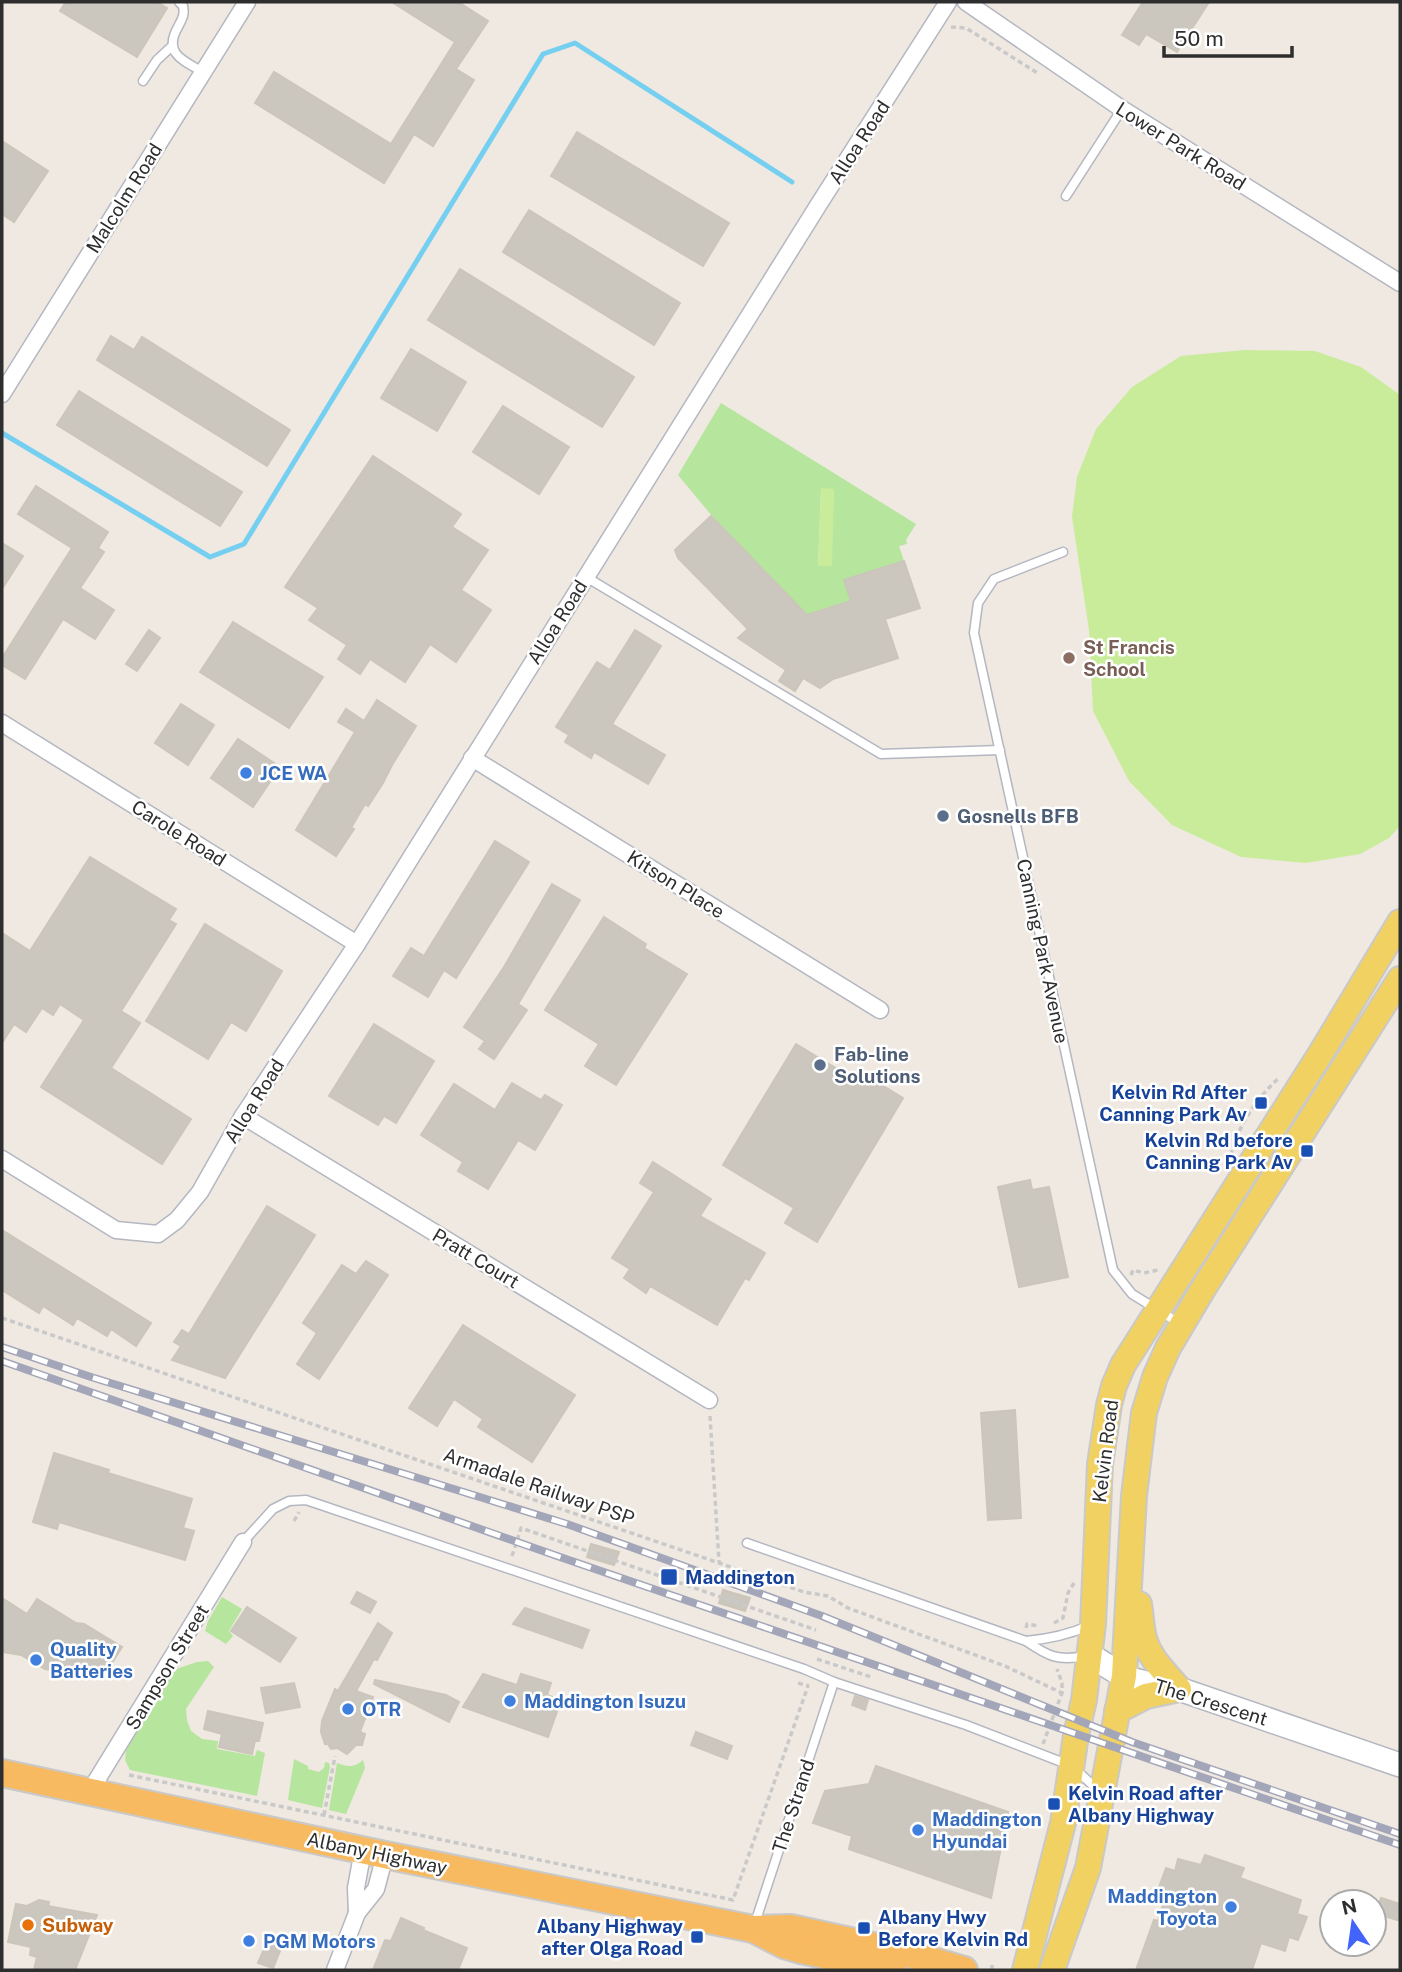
<svg xmlns="http://www.w3.org/2000/svg" width="1402" height="1972" font-family="'Public Sans',sans-serif">
	<rect width="100%" height="100%" fill="#efe9e1"/>
	<g fill="#b6e59e" fill-rule="evenodd">
		<path d="M721 403 916 524 906 540 907 544 899 546 904 561 851 601 807 615 712 516 678 475ZM821 489H834L831 566H818Z"/>
		<path d="M222 1597 242 1609 229 1631 233 1636 226 1644 205 1631 208 1621Z"/>
		<path d="M208 1661 214 1667 186 1709 187 1720 191 1731 202 1739 218 1741 217 1749 255 1756 257 1750 265 1753 257 1796 130 1770 125 1760 126 1750 176 1669 197 1662Z"/>
		<path d="M294 1759 308 1766V1769L319 1772 324 1768 325 1762 329 1763 330 1767 322 1808 288 1800Z"/>
		<path d="M363 1760 365 1768 346 1814 329 1810 337 1763C348 1767 354 1768 363 1760Z"/>
	</g>
	<g fill="#c9ec9a">
		<path d="M1245 350 1315 351 1361 367 1400 395V826L1389 838 1360 854 1306 863 1241 857 1172 825 1129 781 1093 711 1089 630 1072 517 1077 477 1096 429 1132 387 1181 356Z"/>
		<path d="M821 488 834 489 832 566H818Z"/>
	</g>
	<g fill="none" stroke-linecap="round" stroke-linejoin="round">
		<path stroke="#75cff0" stroke-width="5" d="M2 433 210 557 244 544 543 54 575 43 792 182"/>
	</g>
	<g fill="#cbc7bf" stroke="#cbc5ba" stroke-width="2">
		<path d="M66 2H157L167 8 137 57 60 11Z"/>
		<path d="M392 2H458L488 21 456 69 474 80 433 146 414 134 384 183 255 103 274 72 391 144 455 42Z"/>
		<path d="M1143 2H1209L1177 52 1146 34 1139 45 1122 35Z"/>
		<path d="M577 132 729 223 703 266 551 176Z"/>
		<path d="M2 141 48 171 14 222 2 214Z"/>
		<path d="M529 210 680 303 654 345 503 252Z"/>
		<path d="M460 269 634 377 602 427 428 320Z"/>
		<path d="M111 336 134 350 142 337 290 430 267 466 97 360Z"/>
		<path d="M411 349 466 382 437 431 381 398Z"/>
		<path d="M79 391 242 492 220 526 57 425Z"/>
		<path d="M503 406 569 447 539 494 473 452Z"/>
		<path d="M373 456 461 514 452 527 488 550 461 590 491 610 456 662 430 644 405 682 370 659 360 674 338 659 347 645 309 620 318 608 285 587Z"/>
		<path d="M36 486 108 532 98 548 104 552 80 588 114 610 95 639 63 619 25 679 2 665V658L72 548 18 514Z"/>
		<path d="M711 516 807 615 851 601 844 580 904 561 920 608 885 619 898 658 833 679 820 688 803 678 795 691 779 681 786 670 738 638 748 629 678 558 675 550Z"/>
		<path d="M2 543 23 556 2 589Z"/>
		<path d="M233 622 323 677 289 728 200 672Z"/>
		<path d="M149 630 160 638 137 671 126 664Z"/>
		<path d="M635 630 661 646 612 724 665 755 648 784 594 752 591 758 565 742 569 735 556 727 597 662 610 670Z"/>
		<path d="M377 700 416 726 392 765 383 783 368 806 365 804 351 828 354 829 336 856 296 830 355 732 338 722 346 709 364 721Z"/>
		<path d="M181 704 214 725 188 765 155 743Z"/>
		<path d="M238 739 280 767 253 807 211 778Z"/>
		<path d="M495 841 529 862 456 978 444 970 428 997 393 976 411 948 424 956Z"/>
		<path d="M90 857 176 909 169 920 176 924 121 1011 140 1023 111 1068 191 1119 162 1164 41 1087 84 1020 60 1004 53 1015 42 1008 26 1032 14 1024 2 1043V933L30 951Z"/>
		<path d="M552 884 580 900 518 1004 527 1010 494 1059 479 1049 485 1041 464 1027 504 967Z"/>
		<path d="M604 917 646 944 644 948 687 974 616 1085 585 1066 599 1044 545 1010Z"/>
		<path d="M205 924 282 971 246 1031 231 1022 208 1059 146 1021Z"/>
		<path d="M374 1024 434 1061 396 1123 384 1116 378 1125 329 1096Z"/>
		<path d="M796 1044 867 1087 872 1079 903 1098 817 1242 785 1223 794 1208 723 1165Z"/>
		<path d="M512 1083 541 1100 545 1095 562 1105 535 1150 518 1140 488 1189 458 1171 463 1162 421 1135 454 1084 495 1110Z"/>
		<path d="M653 1162 711 1199 700 1216 765 1253 749 1280 745 1278 717 1325 650 1286 646 1293 624 1278 630 1269 612 1258 654 1192 640 1183Z"/>
		<path d="M1030 1180 1032 1190 1049 1187 1068 1277 1019 1287 998 1187Z"/>
		<path d="M267 1206 315 1235 225 1378 172 1360 181 1346 174 1342 182 1330 189 1334Z"/>
		<path d="M2 1230 151 1323 136 1346 111 1329 107 1336 77 1318 73 1325 43 1306 39 1313 2 1290Z"/>
		<path d="M366 1261 388 1275 319 1379 297 1364 317 1333 303 1323 342 1265 356 1274Z"/>
		<path d="M463 1325 575 1395 532 1462 478 1427 483 1419 454 1399 437 1426 409 1408Z"/>
		<path d="M1015 1410 1021 1518 988 1520 981 1413Z"/>
		<path d="M54 1453 109 1470 108 1473 192 1499 183 1528 194 1531 185 1560 59 1522 57 1529 33 1522Z"/>
		<path d="M591 1544 619 1552 614 1565 587 1557Z"/>
		<path d="M723 1590 750 1598 745 1611 719 1603Z"/>
		<path d="M357 1592 376 1602 370 1613 351 1603Z"/>
		<path d="M2 1598 27 1614 37 1599 76 1623 84 1624 122 1647 103 1677 45 1669 21 1655 2 1652Z"/>
		<path d="M247 1607 296 1638 280 1662 231 1631Z"/>
		<path d="M525 1608 589 1630 582 1648 513 1624Z"/>
		<path d="M378 1623 392 1633 377 1660 374 1659 356 1691 373 1697 360 1732 365 1734 362 1745H356L347 1754 337 1748 331 1749 328 1744H325L321 1732 322 1721 335 1689 338 1691Z"/>
		<path d="M483 1674 517 1685 521 1674 551 1683 547 1695 561 1700 548 1737 463 1707Z"/>
		<path d="M375 1680 446 1695 459 1702 449 1722 374 1684Z"/>
		<path d="M294 1683 300 1707 266 1713 261 1688Z"/>
		<path d="M855 1696 868 1700 865 1710 852 1705Z"/>
		<path d="M208 1711 263 1723 259 1741H255L252 1754 219 1747 222 1734 204 1729Z"/>
		<path d="M696 1732 732 1746 727 1759 691 1745Z"/>
		<path d="M876 1766 1008 1812 991 1898 849 1849 852 1836 813 1823 825 1791 869 1784Z"/>
		<path d="M1205 1855 1244 1868 1240 1878 1301 1900 1297 1914 1307 1917 1298 1940 1289 1937 1285 1951 1261 1943 1252 1970H1136L1154 1920 1158 1921 1166 1895 1158 1890 1166 1868 1175 1871 1178 1859 1201 1865Z"/>
		<path d="M1381 1898 1400 1904V1921L1375 1913Z"/>
		<path d="M39 1900 49 1902 48 1906 97 1915 75 1970H34L37 1957 30 1955 31 1947 8 1942 16 1904 27 1906Z"/>
		<path d="M401 1918 424 1928 423 1930 467 1948 458 1970H373L385 1940 391 1941Z"/>
		<path d="M268 1940 282 1946 273 1968 258 1963Z"/>
	</g>
	<g fill="none" stroke-linecap="round" stroke-linejoin="round">
		<defs>
			<g id="service">
				<path d="M179 2 183 6C185 15 182 19 178 27 163 53 182 60 203 72"/>
				<path d="M143 81 157 60 171 47"/>
				<path d="M1066 196 1122 109"/>
				<path d="M1063 552 994 579 978 603 974 633 1113 1270 1132 1294 1179 1323"/>
				<path d="M586 577 881 754 1000 750"/>
				<path d="M243 1542 273 1509 289 1501 306 1500 804 1669 834 1682 966 1725 1072 1766 1098 1790"/>
				<path d="M747 1543 1026 1641C1049 1657 1058 1661 1086 1656"/>
				<path d="M1026 1641C1048 1639 1068 1635 1088 1626"/>
				<path d="M754 1926 834 1682"/>
			</g>
			<g id="minor">
				<path d="M966 2 1122 109 1400 283"/>
				<path d="M2 394 247 2"/>
				<path d="M2 723 357 944"/>
				<path d="M472 758 880 1010"/>
				<path d="M243 1116 709 1400"/>
				<path d="M2 1159 116 1230 158 1234 177 1220 200 1192 243 1116 357 944 819 204 948 2"/>
				<path d="M90 1791 243 1542"/>
				<path d="M357 1913 356 1888 363 1850"/>
				<path d="M335 1970 357 1913 376 1889 385 1855"/>
			</g>
			<path id="secondary" d="M1089 1655C1101 1661 1112 1670 1124 1676 1140 1684 1161 1685 1179 1689L1400 1765"/>
			<g id="primary">
				<path d="M1117 1711 1146 1696 1179 1689C1166 1673 1149 1658 1144 1638 1141 1627 1141 1615 1139 1604"/>
				<path d="M1025 1970 1063 1823 1076 1735 1084 1700 1093 1624 1100 1464 1109 1405 1114 1386 1123 1365 1321 1053 1400 922"/>
				<path d="M1052 1970 1088 1868 1124 1676 1134 1496 1144 1413 1155 1377 1168 1348 1203 1289 1400 979"/>
			</g>
			<g id="trunk">
				<path d="M2 1773 385 1855 753 1929 790 1928 800 1930 909 1954 964 1970"/>
				<path d="M757 1931 784 1945 801 1950 893 1970"/>
			</g>
		</defs>
		<use href="#service" stroke="#b4b7c1" stroke-width="11"/>
		<use href="#minor" stroke="#b4b7c1" stroke-width="19"/>
		<use href="#secondary" stroke="#b4b7c1" stroke-width="26"/>
		<use href="#primary" stroke="#c9c9c9" stroke-width="28"/>
		<use href="#trunk" stroke="#c9c9c9" stroke-width="30"/>
		<g stroke="#c9c9c9" stroke-width="3.5" stroke-dasharray="5 3.5" stroke-linecap="butt">
			<path d="M951 27 966 28 1039 74"/>
			<path d="M1231 1155C1238 1125 1257 1098 1280 1077"/>
			<path d="M1131 1275 1133 1270 1144 1273 1158 1270"/>
			<path d="M2 1318 804 1592 828 1596 848 1608 1005 1666 1064 1694"/>
			<path d="M710 1416 719 1562"/>
			<path d="M294 1521 299 1512"/>
			<path d="M512 1556 521 1528 816 1630"/>
			<path d="M1054 1623 1063 1618 1068 1593 1074 1583"/>
			<path d="M1026 1628 1027 1624 1039 1626"/>
			<path d="M817 1659 871 1677"/>
			<path d="M798 1683 809 1686"/>
			<path d="M1043 1744 1062 1693V1683L1057 1669"/>
			<path d="M129 1775 733 1900 808 1686"/>
			<path d="M324 1815 335 1756"/>
			<path d="M992 1970V1963"/>
		</g>
		<use href="#service" stroke="#fff" stroke-width="8"/>
		<use href="#minor" stroke="#fff" stroke-width="16"/>
		<use href="#secondary" stroke="#fff" stroke-width="23"/>
		<use href="#primary" stroke="#f2d163" stroke-width="24"/>
		<use href="#trunk" stroke="#f8ba60" stroke-width="26"/>
		<defs>
			<g id="rail">
				<path d="M2 1347 91 1377 567 1524 822 1616 1132 1742 1400 1834"/>
				<path d="M2 1361 560 1557 1400 1845"/>
			</g>
		</defs>
		<use href="#rail" stroke="#a3a6b8" stroke-width="8"/>
		<use href="#rail" stroke="#fff" stroke-width="5" stroke-dasharray="16" stroke-linecap="butt"/>
	</g>
	<circle fill="#8d6e63" stroke="#fff" stroke-width="2.5" cx="1069" cy="658" r="7"/>
	<g fill="#3f7fe0" stroke="#fff" stroke-width="2.5">
		<circle cx="246" cy="773" r="7"/>
		<circle cx="36" cy="1660" r="7"/>
		<circle cx="510" cy="1701" r="7"/>
		<circle cx="348" cy="1709" r="7"/>
		<circle cx="918" cy="1830" r="7"/>
		<circle cx="1231" cy="1907" r="7"/>
		<circle cx="249" cy="1941" r="7"/>
	</g>
	<g fill="#5c6f8a" stroke="#fff" stroke-width="2.5">
		<circle cx="943" cy="816" r="7"/>
		<circle cx="820" cy="1065" r="7"/>
	</g>
	<g fill="#1a4fb4" stroke="#fff" stroke-width="2.5">
		<rect x="1254" y="1096" width="14" height="14" rx="3.5"/>
		<rect x="1300" y="1144" width="14" height="14" rx="3.5"/>
		<rect x="660" y="1568" width="18" height="18" rx="3.5"/>
		<rect x="1047" y="1797" width="14" height="14" rx="3.5"/>
		<rect x="857" y="1921" width="14" height="14" rx="3.5"/>
		<rect x="690" y="1930" width="14" height="14" rx="3.5"/>
	</g>
	<circle fill="#e8710a" stroke="#fff" stroke-width="2.5" cx="28" cy="1925" r="7"/>
	<g text-anchor="middle" stroke-width="5" stroke-linejoin="round" paint-order="stroke">
		<g font-size="19" fill="#2e2e2e" stroke="#fff">
			<text transform="translate(859 142) rotate(-57)" y="7">Alloa Road</text>
			<text transform="translate(1181 146) rotate(32)" y="7">Lower Park Road</text>
			<text transform="translate(124 198) rotate(-58)" y="7">Malcolm Road</text>
			<text transform="translate(557 622) rotate(-58)" y="7">Alloa Road</text>
			<text transform="translate(179 833) rotate(32)" y="7">Carole Road</text>
			<text transform="translate(676 884) rotate(32)" y="7">Kitson Place</text>
			<text transform="translate(1043 951) rotate(78)" y="7">Canning Park Avenue</text>
			<text transform="translate(254 1101) rotate(-58)" y="7">Alloa Road</text>
			<text transform="translate(476 1258) rotate(31)" y="7">Pratt Court</text>
			<text transform="translate(1105 1451) rotate(-83)" y="7">Kelvin Road</text>
			<text transform="translate(539 1486) rotate(19)" y="7">Armadale Railway PSP</text>
			<text transform="translate(167 1667) rotate(-59)" y="7">Sampson Street</text>
			<text transform="translate(1211 1702) rotate(17)" y="7">The Crescent</text>
			<text transform="translate(793 1806) rotate(-72)" y="7">The Strand</text>
			<text transform="translate(377 1853) rotate(12)" y="7">Albany Highway</text>
		</g>
		<g font-size="19" font-weight="bold" fill="#785e54" stroke="#fff" text-anchor="start">
			<text x="1083" y="654">St Francis<tspan x="1083" dy="22">School</tspan></text>
		</g>
		<g font-size="19" font-weight="bold" fill="#366cbe" stroke="#fff" text-anchor="start">
			<text x="260" y="780">JCE WA</text>
			<text x="50" y="1656">Quality<tspan x="50" dy="22">Batteries</tspan></text>
			<text x="524" y="1708">Maddington Isuzu</text>
			<text x="362" y="1716">OTR</text>
			<text x="932" y="1826">Maddington<tspan x="932" dy="22">Hyundai</tspan></text>
			<text x="1217" y="1903" text-anchor="end">Maddington<tspan x="1217" dy="22">Toyota</tspan></text>
			<text x="263" y="1948">PGM Motors</text>
		</g>
		<g font-size="19" font-weight="bold" fill="#4e5e75" stroke="#fff" text-anchor="start">
			<text x="957" y="823">Gosnells BFB</text>
			<text x="834" y="1061">Fab-line<tspan x="834" dy="22">Solutions</tspan></text>
		</g>
		<g font-size="19" font-weight="bold" fill="#164399" stroke="#fff" text-anchor="end">
			<text x="1247" y="1099">Kelvin Rd After<tspan x="1247" dy="22">Canning Park Av</tspan></text>
			<text x="1293" y="1147">Kelvin Rd before<tspan x="1293" dy="22">Canning Park Av</tspan></text>
			<text x="685" y="1584" text-anchor="start">Maddington</text>
			<text x="1068" y="1800" text-anchor="start">Kelvin Road after<tspan x="1068" dy="22">Albany Highway</tspan></text>
			<text x="878" y="1924" text-anchor="start">Albany Hwy<tspan x="878" dy="22">Before Kelvin Rd</tspan></text>
			<text x="683" y="1933">Albany Highway<tspan x="683" dy="22">after Olga Road</tspan></text>
		</g>
		<g font-size="19" font-weight="bold" fill="#c56008" stroke="#fff" text-anchor="start">
			<text x="42" y="1932">Subway</text>
		</g>
	</g>
	<rect width="1402" height="1972" fill="none" stroke="#2e2e2e" stroke-width="7"/>
	<g transform="translate(1353 1923) rotate(347)"><circle r="33" fill="#ffffff" stroke="#ababab" stroke-width="2"/>
	<path d="M0-5L12 26L0 18L-12 26Z" fill="#4264fb"/>
	<text y="-10" font-size="19" font-weight="bold" text-anchor="middle" fill="#2e2e2e">N</text>
	</g>
	<path d="M1164 46v10h128v-10" fill="none" stroke="#2e2e2e" stroke-width="3.5"/>
	<text x="1174" y="46" font-size="21" fill="#2e2e2e" stroke="#ffffff" stroke-width="5" paint-order="stroke">50 m</text>
</svg>
